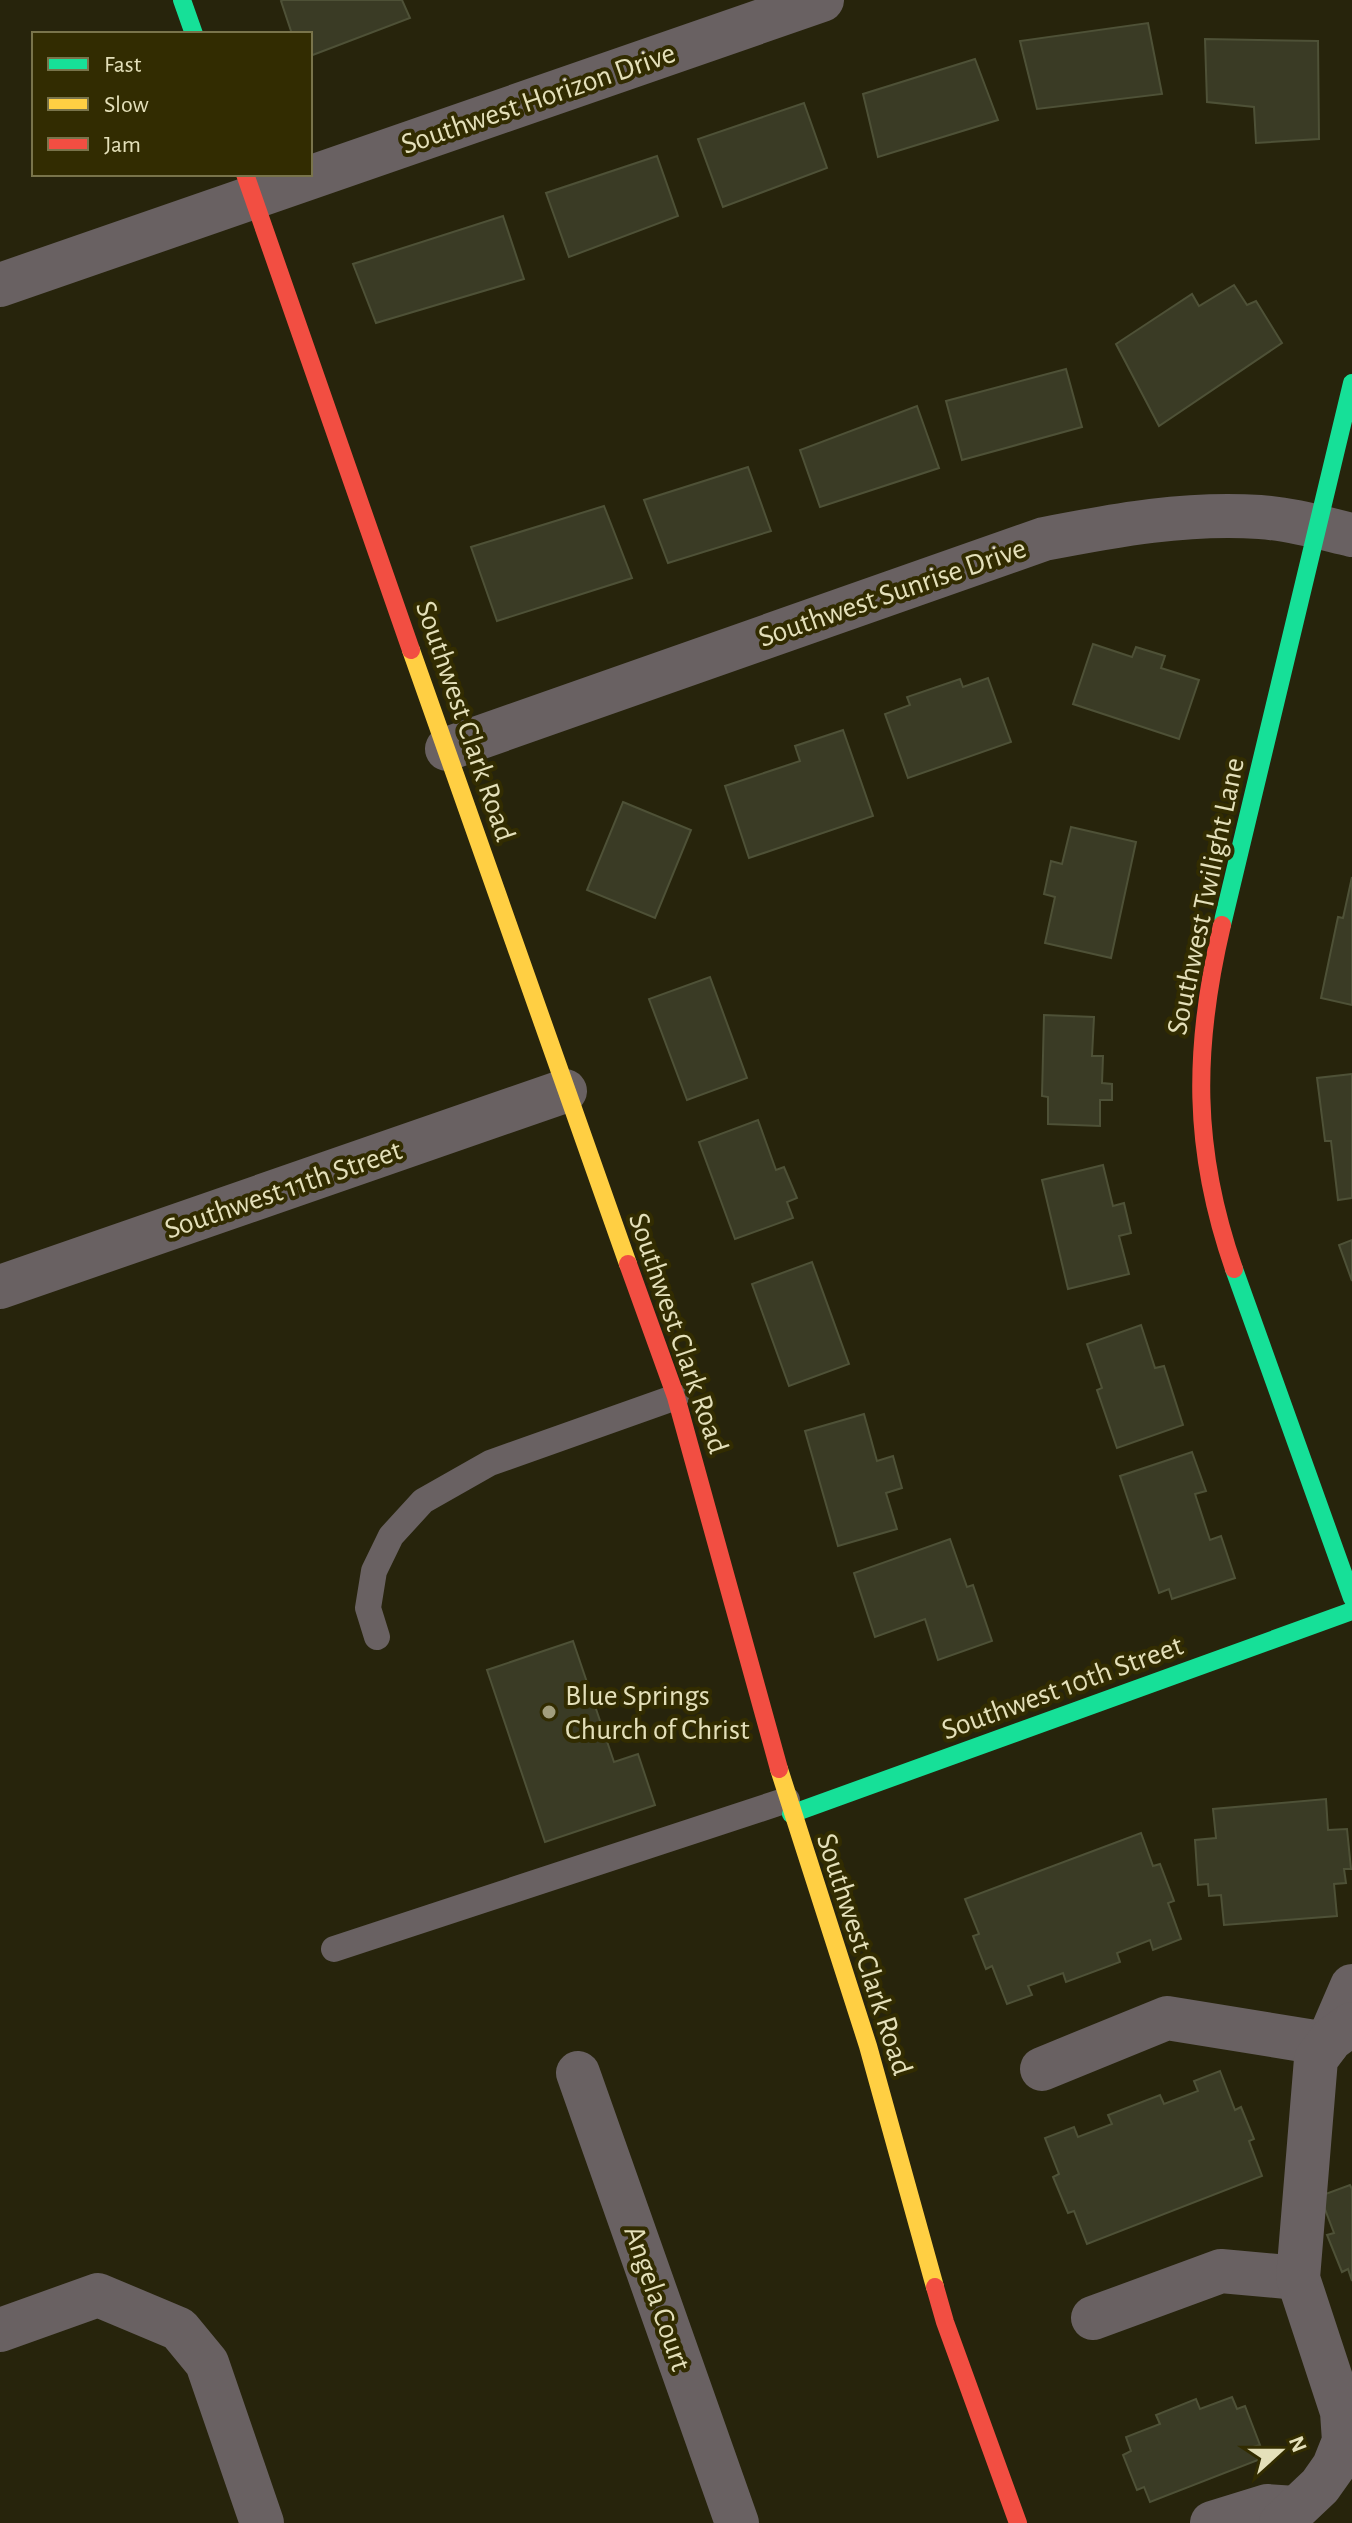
<svg xmlns="http://www.w3.org/2000/svg" width="1352" height="2523" font-family="'Alegreya Sans',sans-serif">
	<rect width="100%" height="100%" fill="#27240c"/>
	<g fill="#3a3b25" stroke="#4e5137" stroke-width="2">
		<path d="M283 0H402L410 18 310 56V34H292L281 1Z"/>
		<path d="M1148 23 1162 94 1037 109 1020 41Z"/>
		<path d="M1205 39 1318 41 1319 139 1256 143 1254 107 1207 102Z"/>
		<path d="M975 59 998 120 878 157 863 94Z"/>
		<path d="M804 103 827 168 723 207 698 139Z"/>
		<path d="M657 156 678 216 569 257 546 193Z"/>
		<path d="M503 216 524 279 376 323 353 264Z"/>
		<path d="M1234 285 1247 305 1256 301 1282 343 1159 426 1116 344 1192 294 1199 306Z"/>
		<path d="M1066 369 1082 427 962 460 946 401Z"/>
		<path d="M917 406 939 468 820 507 800 450Z"/>
		<path d="M748 467 771 531 668 563 644 500Z"/>
		<path d="M604 506 632 578 497 621 471 547Z"/>
		<path d="M1093 644 1132 657 1136 647 1165 656 1161 668 1199 680 1179 739 1073 704Z"/>
		<path d="M988 678 1011 742 908 778 885 714 910 705 907 697 960 679 963 687Z"/>
		<path d="M843 730 873 816 749 858 725 786 800 761 795 746Z"/>
		<path d="M623 802 691 830 655 918 587 890Z"/>
		<path d="M1071 827 1136 842 1111 958 1045 943 1055 897 1044 894 1051 861 1062 864Z"/>
		<path d="M1352 877V1005L1321 998 1338 917 1343 918Z"/>
		<path d="M710 977 747 1078 687 1100 649 999Z"/>
		<path d="M1044 1015 1094 1017 1092 1056H1103L1102 1083 1112 1084V1100H1100V1126L1048 1124V1097L1042 1096Z"/>
		<path d="M1352 1074V1198L1338 1200 1331 1141H1325L1317 1078Z"/>
		<path d="M758 1120 776 1170 784 1167 797 1198 787 1202 793 1218 735 1239 699 1142Z"/>
		<path d="M1103 1165 1113 1206 1124 1203 1131 1233 1119 1236 1129 1274 1068 1289 1042 1180Z"/>
		<path d="M1352 1240V1281L1339 1245Z"/>
		<path d="M812 1262 849 1364 789 1386 752 1284Z"/>
		<path d="M1141 1325 1155 1368 1164 1366 1183 1425 1117 1448 1097 1390 1102 1388 1087 1344Z"/>
		<path d="M864 1414 877 1461 893 1456 902 1488 886 1493 897 1529 838 1546 805 1431Z"/>
		<path d="M1192 1452 1206 1491 1195 1494 1210 1540 1221 1536 1235 1578 1172 1599 1169 1589 1159 1593 1120 1476Z"/>
		<path d="M950 1539 967 1587 973 1585 992 1641 938 1660 925 1619 875 1637 854 1573Z"/>
		<path d="M573 1641 614 1762 638 1754 655 1805 545 1842 487 1670Z"/>
		<path d="M1326 1799 1328 1830 1347 1829 1351 1869H1344L1346 1883 1334 1884 1337 1916 1224 1925 1221 1895 1209 1896 1208 1884 1198 1885 1195 1840 1216 1838 1213 1809Z"/>
		<path d="M1141 1833 1153 1866 1160 1864 1174 1901 1168 1903 1181 1939 1153 1950 1150 1940 1117 1953 1120 1962 1066 1982 1063 1973 1028 1986 1032 1995 1007 2004 992 1966 986 1969 973 1936 979 1934 965 1899Z"/>
		<path d="M1220 2071 1235 2110 1241 2107 1254 2139 1249 2141 1262 2176 1087 2244 1074 2211 1068 2213 1053 2177 1059 2174 1045 2138 1074 2127 1078 2137 1112 2124 1108 2115 1160 2095 1164 2104 1198 2091 1194 2081Z"/>
		<path d="M1350 2185 1352 2189V2281L1348 2269 1342 2272 1327 2235 1334 2233 1320 2196Z"/>
		<path d="M1232 2397 1237 2409 1245 2406 1260 2445 1253 2447 1258 2460 1150 2502 1144 2487 1137 2490 1123 2455 1131 2451 1126 2437 1160 2424 1156 2415 1196 2399 1200 2409Z"/>
	</g>
	<g fill="none" stroke-linecap="round" stroke-linejoin="round">
		<g stroke="#696162" stroke-width="26">
			<path d="M377 1637 368 1608 374 1571 391 1536 423 1501 490 1463 676 1397"/>
			<path d="M334 1949 787 1800"/>
		</g>
		<g stroke="#696162" stroke-width="44">
			<path d="M0 285 822 0"/>
			<path d="M447 749 1044 539C1116 525 1187 512 1260 517 1291 519 1322 528 1352 535"/>
			<path d="M0 1287 565 1091"/>
			<path d="M1042 2069 1167 2018 1327 2044 1352 1986"/>
			<path d="M578 2073 737 2523"/>
			<path d="M1093 2318 1221 2271 1298 2278"/>
			<path d="M0 2330 98 2295 179 2329 207 2363 262 2523"/>
			<path d="M1212 2523 1267 2506 1295 2508"/>
			<path d="M1281 2523 1320 2486 1334 2466 1344 2441 1342 2412 1298 2278 1316 2059 1331 2039 1352 2024"/>
		</g>
		<g stroke="#16e098" stroke-width="18">
			<path d="M182 0 194 34"/>
			<path d="M1222 925 1352 383"/>
			<path d="M1234 1269 1352 1598"/>
			<path d="M791 1814 1352 1611"/>
		</g>
		<g stroke="#ffcf43" stroke-width="18">
			<path d="M411 650 628 1264"/>
			<path d="M779 1769 868 2046 935 2287"/>
		</g>
		<g stroke="#f24e42" stroke-width="18">
			<path d="M245 174 411 650"/>
			<path d="M1222 925C1193 1048 1192 1149 1234 1269"/>
			<path d="M628 1264 676 1397 779 1769"/>
			<path d="M935 2287 945 2322 1018 2523"/>
		</g>
	</g>
	<circle fill="#a29e7d" stroke="#322c01" stroke-width="3" cx="549" cy="1712" r="8"/>
	<g text-anchor="middle" stroke-width="8" stroke-linejoin="round" paint-order="stroke">
		<g font-size="30" fill="#e4e0ba" stroke="#322c01">
			<text transform="translate(538 98) rotate(-19)" y="10">Southwest Horizon Drive</text>
			<text transform="translate(892 592) rotate(-19)" y="10">Southwest Sunrise Drive</text>
			<text transform="translate(466 721) rotate(71)" y="10">Southwest Clark Road</text>
			<text transform="translate(1205 896) rotate(-78)" y="10">Southwest Twilight Lane</text>
			<text transform="translate(283 1189) rotate(-19)" y="10">Southwest 11th Street</text>
			<text transform="translate(679 1333) rotate(71)" y="10">Southwest Clark Road</text>
			<text transform="translate(1062 1687) rotate(-20)" y="10">Southwest 10th Street</text>
			<text transform="translate(865 1954) rotate(72)" y="10">Southwest Clark Road</text>
			<text transform="translate(658 2298) rotate(71)" y="10">Angela Court</text>
		</g>
		<g font-size="30" fill="#e4e0ba" stroke="#322c01" text-anchor="start">
			<text x="565" y="1705">Blue Springs<tspan x="565" dy="34">Church of Christ</tspan></text>
		</g>
	</g>
	<rect x="32" y="32" width="280" height="144" fill="#322c01" stroke="#79744b" stroke-width="2"/>
	<rect x="48" y="58" width="40" height="12" fill="#16e098" stroke="#79744b" stroke-width="2"/>
	<text x="104" y="72" font-size="24" fill="#e4e0ba">Fast</text>
	<rect x="48" y="98" width="40" height="12" fill="#ffcf43" stroke="#79744b" stroke-width="2"/>
	<text x="104" y="112" font-size="24" fill="#e4e0ba">Slow</text>
	<rect x="48" y="138" width="40" height="12" fill="#f24e42" stroke="#79744b" stroke-width="2"/>
	<text x="104" y="152" font-size="24" fill="#e4e0ba">Jam</text>
	<g transform="translate(1280 2451) rotate(69)" stroke="#322c01" stroke-width="6" paint-order="stroke">
	<path d="M0-6L14 30L0 20L-14 30Z" fill="#e4e0ba"/>
	<text y="-12" font-size="22" font-weight="bold" text-anchor="middle" fill="#e4e0ba">N</text>
	</g>
</svg>
